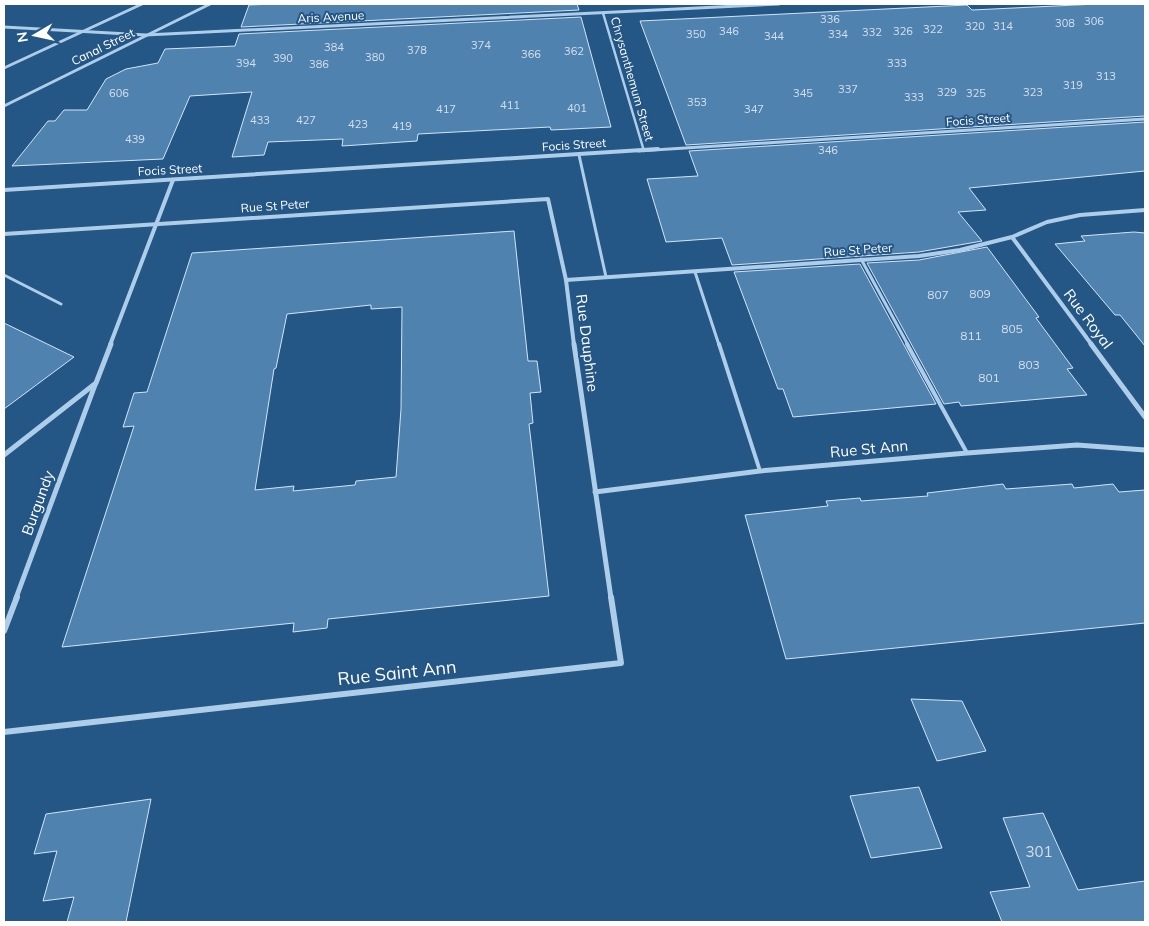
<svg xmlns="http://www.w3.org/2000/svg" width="1149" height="926" font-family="Mulish,sans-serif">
	<rect width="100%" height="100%" fill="#245686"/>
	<g fill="#5082b0" stroke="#d2e5f7" fill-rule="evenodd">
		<path d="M273 4H577L579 10 241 27 249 5Z"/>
		<path d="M1097 4H1145V116L686 145 640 21 967 5 972 10Z"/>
		<path d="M581 17 611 127 551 130 550 127 418 134 417 141 342 146 343 139 268 142 264 155 232 157 252 92 190 96 163 159 12 166 48 121H55L64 110H87L106 79 126 69 158 63 165 49 235 46 239 34Z"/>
		<path d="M1145 122V171L969 188 986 210 958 212 982 241 919 252 732 265 722 238 666 242 647 179 698 176 689 151Z"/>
		<path d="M514 231 528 361H537L541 392 530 393 533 423 529 424 549 596 328 619 327 628 293 632 294 623 62 647 134 426 123 427 134 393 147 392 192 253ZM371 305V309L402 307 401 409 396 477 356 481 355 485 293 491 294 486 255 490 274 369 276 368 287 314Z"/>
		<path d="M1134 232 1145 233V346L1120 315H1115L1055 244 1085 241 1081 236Z"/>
		<path d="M987 247 1039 317 1036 318 1073 368 1067 369 1087 395 961 406 959 402 944 404 867 263 919 260Z"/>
		<path d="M860 264 936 404 793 417 783 389H778L734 272Z"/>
		<path d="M4 323 74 357 4 409Z"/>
		<path d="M1003 484 1006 489 1072 484 1074 488 1113 484 1119 492 1145 490V623L786 659 745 515 828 506 826 501 860 498 861 501 928 496 927 493Z"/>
		<path d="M911 699 962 701 986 751 937 761Z"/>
		<path d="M919 787 942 848 871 858 850 796Z"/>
		<path d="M151 799 126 922H67L74 897 43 901 57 851 34 854 46 814Z"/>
		<path d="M1043 813 1078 890 1145 881V922H1002L990 892 1030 887 1003 818Z"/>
	</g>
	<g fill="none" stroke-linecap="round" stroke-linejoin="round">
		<path stroke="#aecde9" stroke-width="2.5" d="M603 13 644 151"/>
		<g stroke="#aecde9" stroke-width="3">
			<path d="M579 155 606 277"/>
			<path d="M861 259 908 345"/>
			<path d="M695 272 719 345"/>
			<path d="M4 275 61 304"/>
		</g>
		<g stroke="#aecde9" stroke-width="4">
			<path d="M719 344 760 471"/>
			<path d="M907 344 967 453"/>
		</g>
		<g stroke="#aecde9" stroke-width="3">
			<path d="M4 27 146 35 779 4"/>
			<path d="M4 68 142 4"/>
			<path d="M4 106 210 4"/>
			<path d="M638 151 1145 119"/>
		</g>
		<g stroke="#aecde9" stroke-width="4">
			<path d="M4 190 658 149"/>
			<path d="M4 234 548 199 566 280 574 345"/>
			<path d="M1012 237 1092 345"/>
			<path d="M566 280 919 256 960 250 1012 237 1047 222 1080 215 1145 210"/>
			<path d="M110 345 173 180"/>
		</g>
		<g stroke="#aecde9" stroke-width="5">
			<path d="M574 344 611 598"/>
			<path d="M1091 344 1145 417"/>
			<path d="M4 455 96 383 111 344"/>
			<path d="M595 492 760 471 967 453 1077 445 1145 450"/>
			<path d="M16 598 95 385"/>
		</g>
		<g stroke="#aecde9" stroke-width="6">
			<path d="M4 631 17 597"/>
			<path d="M4 732 621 663 611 597"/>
		</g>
	</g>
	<g text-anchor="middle" stroke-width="4" stroke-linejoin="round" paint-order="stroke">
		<g font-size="11" fill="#d3e0eb">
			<text x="830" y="23">336</text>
			<text x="1094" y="25">306</text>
			<text x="1065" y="27">308</text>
			<text x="975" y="30">320</text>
			<text x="1003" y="30">314</text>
			<text x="933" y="33">322</text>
			<text x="729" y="35">346</text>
			<text x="903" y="35">326</text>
			<text x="872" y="36">332</text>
			<text x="696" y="38">350</text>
			<text x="838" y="38">334</text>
			<text x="774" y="40">344</text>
			<text x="481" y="49">374</text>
			<text x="334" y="51">384</text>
			<text x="417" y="54">378</text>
			<text x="574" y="55">362</text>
			<text x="531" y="58">366</text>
			<text x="375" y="61">380</text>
			<text x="283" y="62">390</text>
			<text x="246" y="67">394</text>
			<text x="897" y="67">333</text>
			<text x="319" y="68">386</text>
			<text x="1106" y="80">313</text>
			<text x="1073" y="89">319</text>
			<text x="848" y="93">337</text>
			<text x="947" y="96">329</text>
			<text x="1033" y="96">323</text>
			<text x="119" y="97">606</text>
			<text x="803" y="97">345</text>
			<text x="976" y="97">325</text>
			<text x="914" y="101">333</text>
			<text x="697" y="106">353</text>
			<text x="510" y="109">411</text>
			<text x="577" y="112">401</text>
			<text x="446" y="113">417</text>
			<text x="754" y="113">347</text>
			<text x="260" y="124">433</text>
			<text x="306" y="124">427</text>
			<text x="358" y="128">423</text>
			<text x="402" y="130">419</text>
			<text x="135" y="143">439</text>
			<text x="828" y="154">346</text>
		</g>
		<g font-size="12" fill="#fff" stroke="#245686">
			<text transform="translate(331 17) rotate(-3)" y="4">Aris Avenue</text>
			<text transform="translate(103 47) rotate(-26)" y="4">Canal Street</text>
			<text transform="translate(632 79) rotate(74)" y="4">Chrysanthemum Street</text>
			<text transform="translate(978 120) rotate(-4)" y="4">Focis Street</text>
			<text transform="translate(574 145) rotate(-4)" y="4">Focis Street</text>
			<text transform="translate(170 170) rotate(-3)" y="4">Focis Street</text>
			<text transform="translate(275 206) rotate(-4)" y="4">Rue St Peter</text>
			<text transform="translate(858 250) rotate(-4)" y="4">Rue St Peter</text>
		</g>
		<g font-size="12" fill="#d3e0eb">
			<text x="980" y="298">809</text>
			<text x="938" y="299">807</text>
			<text x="1012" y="333">805</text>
			<text x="971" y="340">811</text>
			<text x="1029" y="369">803</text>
			<text x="989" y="382">801</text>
		</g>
		<g font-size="15" fill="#fff" stroke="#245686">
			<text transform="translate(1088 319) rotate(53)" y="5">Rue Royal</text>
			<text transform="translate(587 343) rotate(83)" y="5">Rue Dauphine</text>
			<text transform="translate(869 449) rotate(-5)" y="5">Rue St Ann</text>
			<text transform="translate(38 503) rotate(-70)" y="5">Burgundy</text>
		</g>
		<g font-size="15" fill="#d3e0eb">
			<text x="1039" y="857">301</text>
		</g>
		<g font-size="18" fill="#fff" stroke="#245686">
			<text transform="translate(397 673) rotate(-6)" y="6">Rue Saint Ann</text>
		</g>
	</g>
	<rect width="1149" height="926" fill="none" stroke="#ffffff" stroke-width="10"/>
	<g transform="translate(35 35) rotate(261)" stroke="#245686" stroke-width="4" paint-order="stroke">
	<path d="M0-4L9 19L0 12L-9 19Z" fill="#ffffff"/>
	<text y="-8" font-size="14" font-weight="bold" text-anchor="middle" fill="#ffffff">N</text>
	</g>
</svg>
